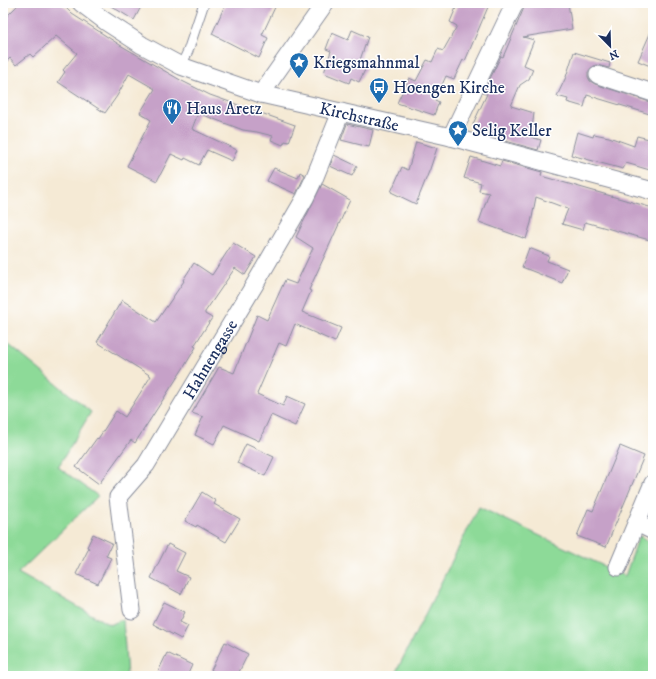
<svg xmlns="http://www.w3.org/2000/svg" width="656" height="679" font-family="'IM FELL DW Pica',serif">
	<rect width="100%" height="100%" fill="#fff"/>
	<filter id="ink" filterUnits="userSpaceOnUse"><feTurbulence type="fractalNoise" baseFrequency=".025" numOctaves="2"/><feDisplacementMap in="SourceGraphic" scale="8" xChannelSelector="R" yChannelSelector="G"/><feConvolveMatrix kernelMatrix="1 2 1 2 8 2 1 2 1" color-interpolation-filters="sRGB"/></filter>
	<filter id="wash" filterUnits="userSpaceOnUse"><feTurbulence type="fractalNoise" baseFrequency=".012" numOctaves="4" result="noise"/><feDisplacementMap in="SourceGraphic" scale="16" xChannelSelector="R" yChannelSelector="G"/><feGaussianBlur stdDeviation="0.9" result="paint"/><feColorMatrix in="noise" values="0 0 0 0 0 0 0 0 0 0 0 0 0 0 0 0 0 1.4 0 .05"/><feComposite in="paint" operator="in"/></filter>
	<g filter="url(#wash)">
		<rect width="100%" height="100%" fill="#f5ead5"/>
		<g fill="#8dda98" stroke="#54847b">
			<path d="M3 340 91 412 58 467 98 496 18 573 110 625 123 619 127 676H3Z"/>
			<path d="M479 507 625 576 639 536 653 543V676H394Z"/>
		</g>
		<g id="blocks">
			<g fill="#c6a1c8">
				<path d="M20 3H61L72 14 120 45 182 81 210 95 295 125 289 142 285 141 283 145 271 140 273 136 257 132 243 130 198 113 192 129 237 150 232 161 207 150 199 165 185 158 184 160 171 154 157 181 127 166 151 120 140 113 155 89 129 74 117 96 105 113 58 82 65 72 63 70 77 53 56 36 33 57 30 54 16 65 10 58 3 65V20Z"/>
				<path d="M106 3H143L134 20Z"/>
				<path d="M226 3H277L262 35 268 38 259 58 212 34Z"/>
				<path d="M458 3H478L488 7 465 61 463 60 454 79 446 76 435 100 439 102 434 115 397 103 409 78 416 81 427 60 432 62 438 49 443 51 457 26 450 22Z"/>
				<path d="M526 3H568L572 29 523 37 534 40 524 65 533 69 529 79 520 85 511 106 534 113 531 137 541 140 538 150 502 140 500 136 476 129 473 124 487 94 483 93 501 56 503 57Z"/>
				<path d="M653 27V67L638 61Z"/>
				<path d="M352 30 368 37 360 60 368 64 359 82 351 78 349 83 324 73 331 51 326 49 332 33 348 40Z"/>
				<path d="M574 52 610 63 609 68 596 65 591 68 588 72V77L590 81 595 84 653 103V115L587 95 584 107 567 102 568 99 557 96 566 77Z"/>
				<path d="M347 124 373 130 369 147 341 140Z"/>
				<path d="M577 132 593 137 594 134 609 137 634 146 637 136 653 140V171L626 163 623 169 571 155Z"/>
				<path d="M416 142 437 148 430 169 416 204 391 192 402 167 408 170Z"/>
				<path d="M334 155 357 166 352 176 330 166Z"/>
				<path d="M471 157 500 166 502 161 542 172 541 176 653 208V241L585 222 583 230 562 224 568 209 536 197 531 223 526 239 479 222 489 193 479 191 481 183 464 178Z"/>
				<path d="M274 168 298 178 300 172 305 175 296 194 267 181Z"/>
				<path d="M322 184 350 200 309 290 311 291 302 312 341 328 335 342 295 324 286 346 279 343 257 394 283 406 287 396 305 404 295 426 271 415 259 441 224 425 214 444 195 435 203 417 192 413 219 367 234 373 257 315 267 320 285 280 296 284 313 248 296 237Z"/>
				<path d="M233 243 256 257 245 275 235 268 205 312V314L212 318 194 346 196 347 184 367 135 443 131 440 99 484 76 467 97 438 98 439 116 411 125 417 151 376 97 342 122 300 156 322 184 281 183 280 194 263 212 275Z"/>
				<path d="M529 248 549 256 547 261 568 269 562 283 522 267Z"/>
				<path d="M246 444 274 457 265 476 237 463Z"/>
				<path d="M620 446 644 456 606 547 577 536 588 509 593 511Z"/>
				<path d="M202 492 216 501 214 504 240 519 226 542 197 525 196 527 185 521Z"/>
				<path d="M93 534 112 543 106 556 111 558 98 584 76 574 89 548 87 547Z"/>
				<path d="M168 544 185 553 176 571 189 577 181 594 151 578Z"/>
				<path d="M164 602 185 612 180 622 188 626 181 639 153 624Z"/>
				<path d="M225 642 248 654 237 676H223L211 670Z"/>
				<path d="M167 653 192 665 187 676H156Z"/>
			</g>
		</g>
	</g>
	<g filter="url(#ink)">
		<use href="#blocks" fill-opacity="0" stroke="#888c9a" stroke-width="1"/>
		<g fill="none" stroke-linecap="round" stroke-linejoin="round">
			<defs>
				<path id="lane" d="M181 66 188 51 204 3"/>
				<g id="street">
					<path id="s1" d="M81 3 105 21 142 45 181 66 261 94 451 137 653 191"/>
					<path d="M598 75 653 93"/>
					<path d="M261 94 325 3"/>
					<path d="M451 137 515 3"/>
					<path d="M637 523 653 531"/>
					<path d="M618 567 653 483"/>
					<path id="s2" d="M132 610 118 497 146 465 255 284 305 198 314 179 341 112"/>
				</g>
			</defs>
			<use href="#lane" stroke="#888c9a" stroke-width="11"/>
			<use href="#street" stroke="#888c9a" stroke-width="19"/>
			<use href="#lane" stroke="#fff" stroke-width="9"/>
			<use href="#street" stroke="#fff" stroke-width="17"/>
		</g>
	</g>
	<defs>
		<symbol id="sight-pin" viewBox="-11 -11 22 30"><path d="M0 17L-7.5 6A9.5 9.5 0 1 1 7.5 6Z" fill="#1f6fb2" stroke="#fff"/><path d="M0-6L1.8-2.2L6-1.7L2.9 1.2L3.7 5.4L0 3.3L-3.7 5.4L-2.9 1.2L-6-1.7L-1.8-2.2Z" fill="#fff"/></symbol>
		<symbol id="bus-pin" viewBox="-11 -11 22 30"><path d="M0 17L-7.5 6A9.5 9.5 0 1 1 7.5 6Z" fill="#1f6fb2" stroke="#fff"/><path d="M-5-6H5V4H4V6H2V4H-2V6H-4V4H-5ZM-3.5-4V0h7V-4ZM-3.5 1.2v1.5H-2V1.2ZM2 1.2v1.5H3.5V1.2Z" fill="#fff"/></symbol>
		<symbol id="restaurant-pin" viewBox="-11 -11 22 30"><path d="M0 17L-7.5 6A9.5 9.5 0 1 1 7.5 6Z" fill="#1f6fb2" stroke="#fff"/><path d="M-5-6h1v4h1v-4h1v4h1v-4h1v5L-1.5 .5V6h-2V.5L-5-1ZM5-6V6H3V1.5H1.5Q1.5-4 5-6Z" fill="#fff"/></symbol>
	</defs>
	<g fill-rule="evenodd">
		<use href="#sight-pin" x="288" y="51" width="22" height="30"/>
		<use href="#bus-pin" x="368" y="76" width="22" height="30"/>
		<use href="#restaurant-pin" x="161" y="97" width="22" height="30"/>
		<use href="#sight-pin" x="447" y="119" width="22" height="30"/>
	</g>
	<g text-anchor="middle" stroke-width="3" stroke-linejoin="round" paint-order="stroke">
		<g font-size="17" fill="#1b2f5e" stroke="#fff" text-anchor="start">
			<text x="313" y="68">Kriegsmahnmal</text>
			<text x="393" y="93">Hoengen Kirche</text>
			<text x="186" y="114">Haus Aretz</text>
			<text x="472" y="136">Selig Keller</text>
		</g>
		<g font-size="17" fill="#1b2f5e" stroke="#fff">
			<text dy="6" stroke="none"><textPath href="#s1" startOffset="304">Kirchstraße</textPath></text>
			<text dy="6" stroke="none"><textPath href="#s2" startOffset="280">Hahnengasse</textPath></text>
		</g>
	</g>
	<rect width="656" height="679" fill="none" stroke="#fff" stroke-width="16"/>
	<g transform="translate(610 46) rotate(157)" stroke="#ffffff" stroke-width="3" paint-order="stroke">
	<path d="M0-3L7 15L0 10L-7 15Z" fill="#1b2f5e"/>
	<text y="-6" font-size="11" font-weight="bold" text-anchor="middle" fill="#1b2f5e">N</text>
	</g>
</svg>
